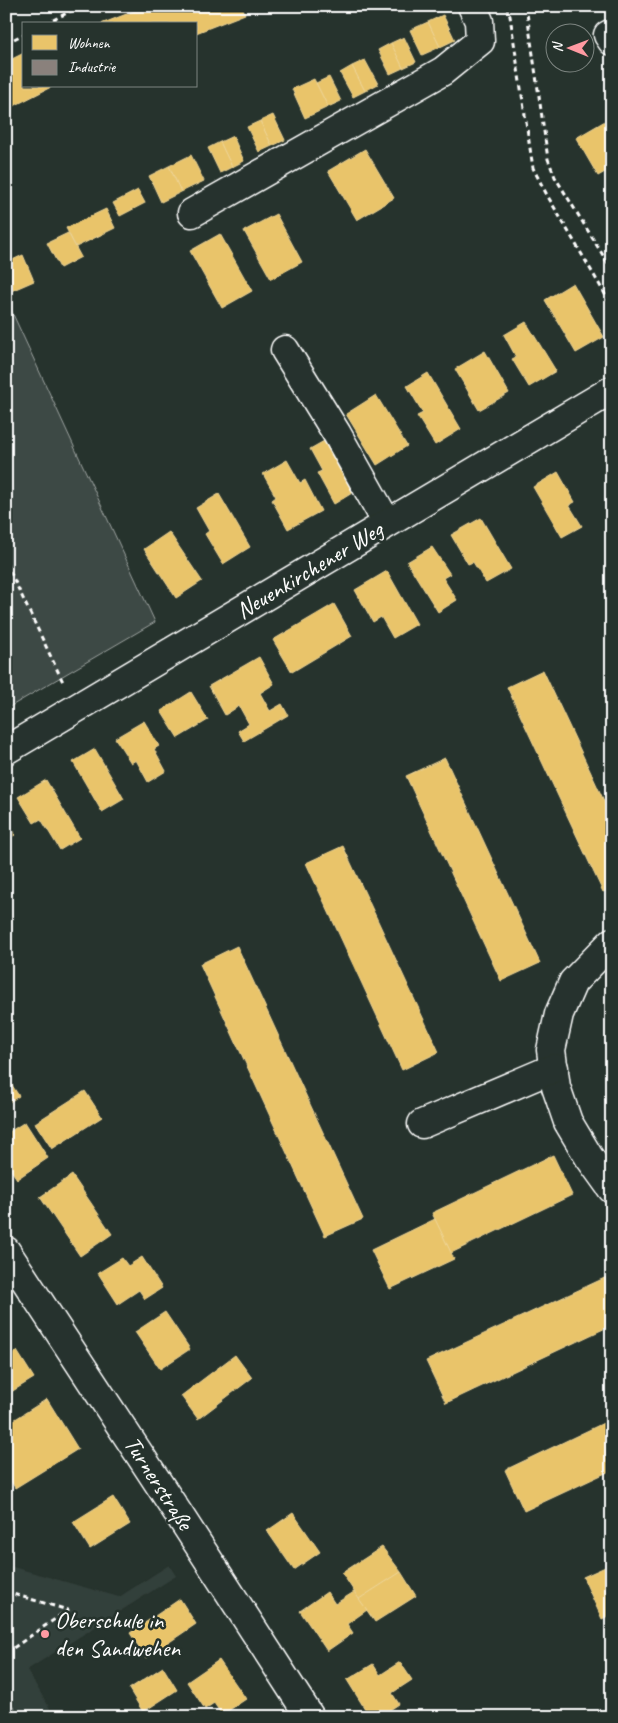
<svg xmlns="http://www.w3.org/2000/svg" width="618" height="1723" font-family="Caveat,sans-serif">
	<rect width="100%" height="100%" fill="#26332d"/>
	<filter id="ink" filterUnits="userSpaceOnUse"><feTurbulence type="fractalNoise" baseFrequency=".02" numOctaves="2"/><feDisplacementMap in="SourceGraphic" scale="10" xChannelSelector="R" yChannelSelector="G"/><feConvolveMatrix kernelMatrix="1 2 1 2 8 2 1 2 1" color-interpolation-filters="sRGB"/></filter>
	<g filter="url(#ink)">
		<path fill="#333f3a" d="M6 1565 119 1597 169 1565 176 1576 27 1670 55 1717H6Z"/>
		<path fill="#3e4944" stroke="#9ea4a2" d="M6 299 155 622 6 709Z"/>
		<g fill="#e9c46a" stroke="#f0d697">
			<path d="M147 6H242L245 14 196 33V24H101Z"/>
			<path d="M443 15 455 40 440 47 428 22Z"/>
			<path d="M428 22 440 47 422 55 410 30Z"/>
			<path d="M404 37 416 62 403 68 391 43Z"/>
			<path d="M391 43 403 68 390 74 378 50Z"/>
			<path d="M24 53V86H53L6 110V62Z"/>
			<path d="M365 60 378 84 365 91 352 66Z"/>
			<path d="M352 66 365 91 353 97 340 73Z"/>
			<path d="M329 77 341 101 328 107 316 83Z"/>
			<path d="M314 79 328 107 305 118 292 89Z"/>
			<path d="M273 115 285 140 272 146 260 121Z"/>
			<path d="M612 117V168L598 176 576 138Z"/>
			<path d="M260 121 272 146 259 152 247 127Z"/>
			<path d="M233 136 244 161 232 167 220 142Z"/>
			<path d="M220 142 232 167 220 173 208 148Z"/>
			<path d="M365 149 394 198 357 220 328 171Z"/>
			<path d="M191 155 204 181 181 192 169 166Z"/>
			<path d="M169 166 181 192 161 202 149 176Z"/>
			<path d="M138 190 145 203 120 216 113 203Z"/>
			<path d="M106 209 115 228 76 247 66 228Z"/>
			<path d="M276 214 302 262 271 279 244 231Z"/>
			<path d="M68 233 81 257 60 268 47 243Z"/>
			<path d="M220 234 252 291 222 308 190 251Z"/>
			<path d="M23 255 34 281 11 291 6 281V263Z"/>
			<path d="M573 283 604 337 576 353 545 300Z"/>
			<path d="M526 322 556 371 529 387 512 359 516 357 504 335Z"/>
			<path d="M485 351 509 393 479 410 455 369Z"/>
			<path d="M428 373 461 429 435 445 417 416 423 413 407 386Z"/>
			<path d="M376 395 407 446 377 465 346 414Z"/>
			<path d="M333 436 362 487 334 504 317 473 322 471 310 449Z"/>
			<path d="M287 460 300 483 305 480 321 511 288 529 272 500 276 497 263 474Z"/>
			<path d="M558 472 575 502 569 505 582 526 562 537 533 487Z"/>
			<path d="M219 494 250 547 223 564 205 534 209 531 196 508Z"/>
			<path d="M481 518 511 569 486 583 473 562 468 564 451 535Z"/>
			<path d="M169 532 202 581 176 598 144 549Z"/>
			<path d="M432 547 450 574 443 578 457 600 438 612 407 562Z"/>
			<path d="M387 571 417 624 393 638 381 617 373 622 355 590Z"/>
			<path d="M612 596V610L606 598Z"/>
			<path d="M334 604 352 636 292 672 273 640Z"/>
			<path d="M259 657 274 684 260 693 270 711 282 704 288 715 244 741 238 731 249 724 239 706 225 715 209 686Z"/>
			<path d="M543 670 612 818V888L603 892 507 687Z"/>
			<path d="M191 692 208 720 178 738 161 711Z"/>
			<path d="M144 721 159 746 154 749 166 771 148 782 136 760 131 763 115 738Z"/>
			<path d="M95 749 124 799 102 812 73 762Z"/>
			<path d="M445 758 540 963 501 981 406 776Z"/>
			<path d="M46 780 80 838 60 850 41 819 34 823 18 797Z"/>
			<path d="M6 820 15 835 6 840Z"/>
			<path d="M343 846 439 1052 402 1070 306 863Z"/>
			<path d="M237 946 363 1219 325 1236 200 964Z"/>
			<path d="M6 1076 19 1096 6 1104Z"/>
			<path d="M85 1091 102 1117 52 1149 35 1123Z"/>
			<path d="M25 1122 48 1158 17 1179 6 1163V1134Z"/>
			<path d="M553 1155 572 1195 451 1253 432 1213Z"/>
			<path d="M72 1175 112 1234 80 1256 40 1197Z"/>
			<path d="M435 1219 454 1259 390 1289 371 1250Z"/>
			<path d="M142 1257 162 1288 145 1299 139 1290 118 1304 98 1273 122 1258 128 1266Z"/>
			<path d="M611 1275 612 1325 446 1403 426 1361Z"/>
			<path d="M165 1312 190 1349 160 1369 135 1332Z"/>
			<path d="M17 1351 34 1378 6 1395V1358Z"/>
			<path d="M235 1355 252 1378 198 1419 181 1396Z"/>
			<path d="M47 1399 78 1449 15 1488 6 1473V1425Z"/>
			<path d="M612 1419V1470L524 1511 505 1470Z"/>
			<path d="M113 1497 130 1524 90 1549 73 1522Z"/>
			<path d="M293 1513 320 1552 294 1570 267 1531Z"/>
			<path d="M382 1547 401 1572 359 1599 342 1573Z"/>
			<path d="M612 1564V1614L602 1619 583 1577Z"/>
			<path d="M401 1572 416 1596 375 1622 359 1599Z"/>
			<path d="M327 1592 335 1604 354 1592 367 1610 347 1624 353 1633 327 1651 300 1611Z"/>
			<path d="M180 1599 196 1624 146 1658 130 1633Z"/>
			<path d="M219 1660 246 1699 222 1715 214 1703 205 1709 187 1682Z"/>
			<path d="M400 1662 412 1680 392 1693 399 1704 379 1717H370L347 1680 373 1664 380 1675Z"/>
			<path d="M163 1667 177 1690 143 1712 129 1689Z"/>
		</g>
		<path fill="#8a817c" stroke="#ada7a3" d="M600 6H612V8L604 12Z"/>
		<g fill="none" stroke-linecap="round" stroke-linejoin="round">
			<defs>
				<g id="minor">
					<path d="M612 33 608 35 612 41"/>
					<path d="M192 213 443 71 480 41 479 21 472 6"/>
					<path d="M285 350 337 434 387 523"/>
					<path d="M6 750 612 390"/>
					<path d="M612 942 573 982 559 1014 551 1050 556 1087 568 1122 589 1157 612 1189"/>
					<path d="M422 1124 554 1068"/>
					<path d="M6 1251 178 1513 310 1717"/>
				</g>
			</defs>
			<use href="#minor" stroke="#fff" stroke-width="31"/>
			<g stroke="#fff" stroke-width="3" stroke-dasharray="5 4" stroke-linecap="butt">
				<path d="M506 6 510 16 533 168 547 195 612 306"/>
				<path d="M526 6 548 159 555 177 612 270"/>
				<path d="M45 24 81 6"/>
				<path d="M6 43 24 34"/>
				<path d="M6 563 64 684"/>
				<path d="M6 1592 68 1610 6 1653"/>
				<path d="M6 1698 19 1717"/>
			</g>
			<use href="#minor" stroke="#26332d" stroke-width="28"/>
		</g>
	</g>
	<circle fill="#ff9aa2" stroke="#26332d" stroke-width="2" cx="45" cy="1634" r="5"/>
	<g text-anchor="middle" stroke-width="5" stroke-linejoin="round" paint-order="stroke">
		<g font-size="24" fill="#fff" stroke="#26332d">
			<text transform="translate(309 570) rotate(-31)" y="8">Neuenkirchener Weg</text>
			<text transform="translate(159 1483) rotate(57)" y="8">Turnerstraße</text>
		</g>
		<g font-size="24" fill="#fff" stroke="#26332d" text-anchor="start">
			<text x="55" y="1628">Oberschule in<tspan x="55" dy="28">den Sandwehen</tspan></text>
		</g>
	</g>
	<rect width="618" height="1723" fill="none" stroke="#26332d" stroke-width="25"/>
	<rect x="12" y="12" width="593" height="1698" fill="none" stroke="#fff" stroke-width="2" filter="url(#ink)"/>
	<rect x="22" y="22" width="175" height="65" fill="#26332d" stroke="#7d8581"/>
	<rect x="32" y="35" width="25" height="15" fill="#e9c46a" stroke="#7d8581"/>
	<text x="68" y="48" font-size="15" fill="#ffffff">Wohnen</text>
	<rect x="32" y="60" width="25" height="15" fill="#8a817c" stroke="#7d8581"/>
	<text x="68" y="72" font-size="15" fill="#ffffff">Industrie</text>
	<g transform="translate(570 48) rotate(271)"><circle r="24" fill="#26332d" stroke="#7d8581"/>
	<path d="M0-4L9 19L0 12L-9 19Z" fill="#ff9aa2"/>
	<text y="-8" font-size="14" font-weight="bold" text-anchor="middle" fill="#ffffff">N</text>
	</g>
</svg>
